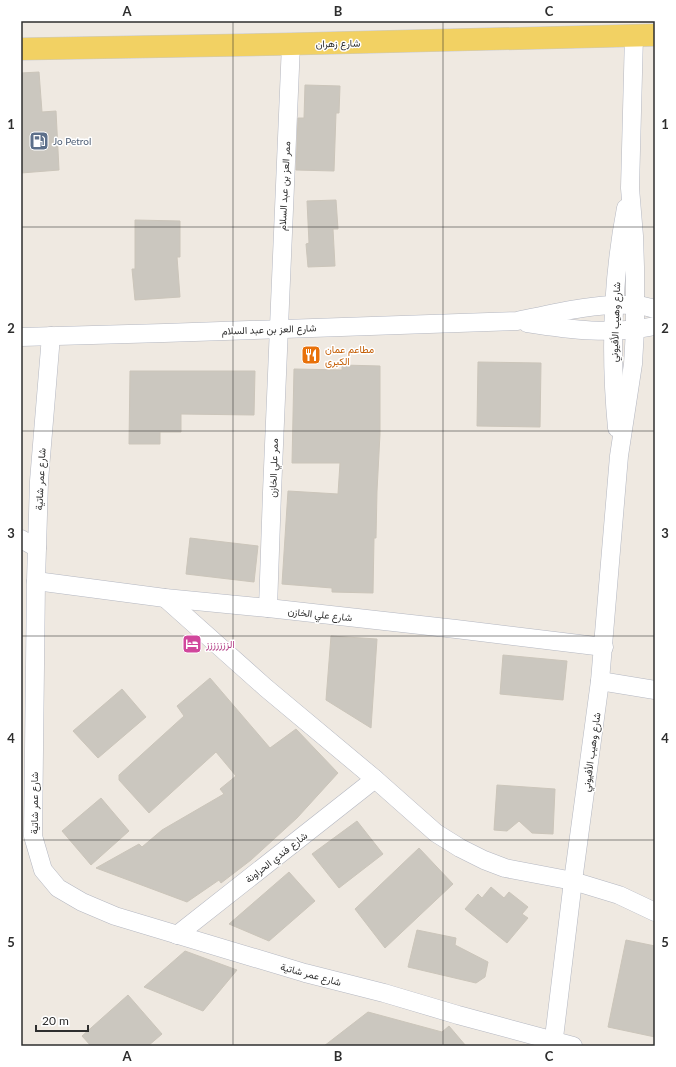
<svg xmlns="http://www.w3.org/2000/svg" width="676" height="1067" font-family="Lato,Vazirmatn,sans-serif">
	<rect width="100%" height="100%" fill="#efe9e1"/>
	<g fill="#cbc7bf" stroke="#cbc5ba">
		<path d="M39 72 42 112 56 111 59 170 21 173V73Z"/>
		<path d="M305 85 340 86 339 113H336L334 171 296 170 298 118H304Z"/>
		<path d="M336 200 338 229H333L335 266 308 267 306 244 309 243 307 201Z"/>
		<path d="M135 220 180 221V257H177L180 297 135 300 132 269H135Z"/>
		<path d="M478 362 541 363 540 427 477 426Z"/>
		<path d="M342 365 380 366V434L377 491 376 538H374L373 593 332 592V588L282 584 288 491 338 494 340 463H292L294 369 342 370Z"/>
		<path d="M130 371H255L254 415 181 414V432H160V444H129Z"/>
		<path d="M190 538 258 546 254 582 186 574Z"/>
		<path d="M331 636 377 639 371 728 326 700Z"/>
		<path d="M503 655 567 661 563 700 500 694Z"/>
		<path d="M210 678 270 748 296 729 338 773 297 818 251 860 221 883 219 880 187 902 96 868 139 844 142 847 162 830 224 794 220 789 236 776 216 752 149 813 119 780V775L184 716 177 706Z"/>
		<path d="M122 689 146 717 98 758 73 731Z"/>
		<path d="M497 785 555 789 553 834 532 833 519 821 507 831 494 830Z"/>
		<path d="M101 798 129 831 91 865 62 831Z"/>
		<path d="M357 821 383 854 339 888 312 854Z"/>
		<path d="M419 848 453 884 385 948 355 909Z"/>
		<path d="M289 872 315 901 269 941 229 924Z"/>
		<path d="M491 887 504 898 509 892 528 907 522 914 528 918 507 943 465 909 478 894 482 898Z"/>
		<path d="M417 930 456 938 455 945 488 962 485 977 476 983 408 967Z"/>
		<path d="M626 940 655 946V1037L608 1027Z"/>
		<path d="M185 951 237 970 203 1011 144 987Z"/>
		<path d="M128 995 162 1034 148 1046H91L82 1036Z"/>
		<path d="M368 1012 442 1032 449 1026 466 1046H324Z"/>
	</g>
	<g fill="none" stroke-linecap="round" stroke-linejoin="round">
		<defs>
			<g id="minor">
				<path d="M527 323C572 330 611 335 655 326"/>
				<path d="M51 336 39 481 36 581 33 836 43 870 58 888 82 902 115 916 305 973 384 993 458 1015 573 1046"/>
				<path d="M21 337 164 333 517 321C555 313 594 303 634 305 641 305 648 307 655 309"/>
				<path d="M617 428C610 355 612 281 626 208"/>
				<path d="M21 539 37 548"/>
				<path d="M36 581 165 598 268 608 456 629 604 647"/>
				<path d="M165 598 266 688 375 779 436 833 460 848 484 860 505 868 573 881 619 895 655 912"/>
				<path d="M268 608 272 492 291 44"/>
				<path d="M600 681 655 690"/>
				<path d="M177 935 375 779"/>
				<path d="M553 1046 573 881 600 681 619 456 633 364 635 330V267L634 236 630 188 634 35"/>
			</g>
			<path id="primary" d="M21 49 291 44 655 35"/>
		</defs>
		<use href="#minor" stroke="#b4b7c1" stroke-width="19"/>
		<use href="#primary" stroke="#c9c9c9" stroke-width="23"/>
		<use href="#minor" stroke="#fff" stroke-width="18"/>
		<use href="#primary" stroke="#f2d163" stroke-width="22"/>
	</g>
	<path fill="none" stroke="#2e2e2e" stroke-width="1" stroke-opacity="0.55" d="M233 21V1046M443 21V1046M21 227H655M21 431H655M21 636H655M21 840H655"/>
	<defs>
		<symbol id="fuel-square" viewBox="-11 -11 22 22"><rect x="-9" y="-9" width="18" height="18" rx="4" fill="#5c6f8a" stroke="#fff"/><path d="M-5.5-6h7V0h2V4h1.3V-2.5L3-4.5l.8-.8L6-3V5H2.5V1h-1V6h-7ZM-4.2-4.7v3.2H.2V-4.7Z" fill="#fff"/></symbol>
		<symbol id="restaurant-square" viewBox="-11 -11 22 22"><rect x="-9" y="-9" width="18" height="18" rx="4" fill="#e8710a" stroke="#fff"/><path d="M-5-6h1v4h1v-4h1v4h1v-4h1v5L-1.5 .5V6h-2V.5L-5-1ZM5-6V6H3V1.5H1.5Q1.5-4 5-6Z" fill="#fff"/></symbol>
		<symbol id="hotel-square" viewBox="-11 -11 22 22"><rect x="-9" y="-9" width="18" height="18" rx="4" fill="#d1479c" stroke="#fff"/><path d="M-6-4.5h1.5V1H6V5H4.5V3h-9V5H-6ZM-4 0a1.8 1.8 0 1 1 3.6 0ZM.5 0V-2.5h3Q6-2.5 6 0Z" fill="#fff"/></symbol>
	</defs>
	<g fill-rule="evenodd">
		<use href="#fuel-square" x="28" y="130" width="22" height="22"/>
		<use href="#restaurant-square" x="300" y="344" width="22" height="22"/>
		<use href="#hotel-square" x="181" y="633" width="22" height="22"/>
	</g>
	<g text-anchor="middle" stroke-width="3" stroke-linejoin="round" paint-order="stroke">
		<g font-size="10" fill="#2e2e2e" stroke="#fff">
			<text transform="translate(338 43) rotate(-1)" y="4">شارع زهران</text>
			<text transform="translate(284 186) rotate(-87)" y="4">ممر العز بن عبد السلام</text>
			<text transform="translate(615 322) rotate(-88)" y="4">شارع وهيب الأفيوني</text>
			<text transform="translate(269 329) rotate(-2)" y="4">شارع العز بن عبد السلام</text>
			<text transform="translate(273 468) rotate(-88)" y="4">ممر علي الخازن</text>
			<text transform="translate(40 479) rotate(-87)" y="4">شارع عمر شاتية</text>
			<text transform="translate(320 614) rotate(6)" y="4">شارع علي الخازن</text>
			<text transform="translate(591 752) rotate(-82)" y="4">شارع وهيب الأفيوني</text>
			<text transform="translate(34 803) rotate(-90)" y="4">شارع عمر شاتية</text>
			<text transform="translate(276 857) rotate(-38)" y="4">شارع فندي الحراونة</text>
			<text transform="translate(311 974) rotate(15)" y="4">شارع عمر شاتية</text>
		</g>
		<g font-size="10" fill="#4e5e75" stroke="#fff" text-anchor="start">
			<text x="53" y="145">Jo Petrol</text>
		</g>
		<g font-size="10" fill="#c56008" stroke="#fff" text-anchor="start">
			<text x="325" y="353">مطاعم عمان<tspan x="325" dy="12">الكبرى</tspan></text>
		</g>
		<g font-size="10" fill="#b23c85" stroke="#fff" text-anchor="start">
			<text x="206" y="648">الززززززز</text>
		</g>
	</g>
	<rect width="676" height="1067" fill="none" stroke="#ffffff" stroke-width="44"/>
	<path d="M36 1025v6h52v-6" fill="none" stroke="#2e2e2e" stroke-width="2"/>
	<text x="42" y="1025" font-size="12" fill="#2e2e2e" stroke="#ffffff" stroke-width="3" paint-order="stroke">20 m</text>
	<rect x="22" y="22" width="632" height="1023" fill="none" stroke="#2e2e2e" stroke-width="1.5"/>
	<g font-size="13" text-anchor="middle" font-weight="bold" fill="#2e2e2e">
		<text x="127" y="16">A</text>
		<text x="338" y="16">B</text>
		<text x="549" y="16">C</text>
		<text x="11" y="129">1</text>
		<text x="665" y="129">1</text>
		<text x="11" y="333">2</text>
		<text x="665" y="333">2</text>
		<text x="11" y="538">3</text>
		<text x="665" y="538">3</text>
		<text x="11" y="743">4</text>
		<text x="665" y="743">4</text>
		<text x="11" y="947">5</text>
		<text x="665" y="947">5</text>
		<text x="127" y="1061">A</text>
		<text x="338" y="1061">B</text>
		<text x="549" y="1061">C</text>
	</g>
</svg>
